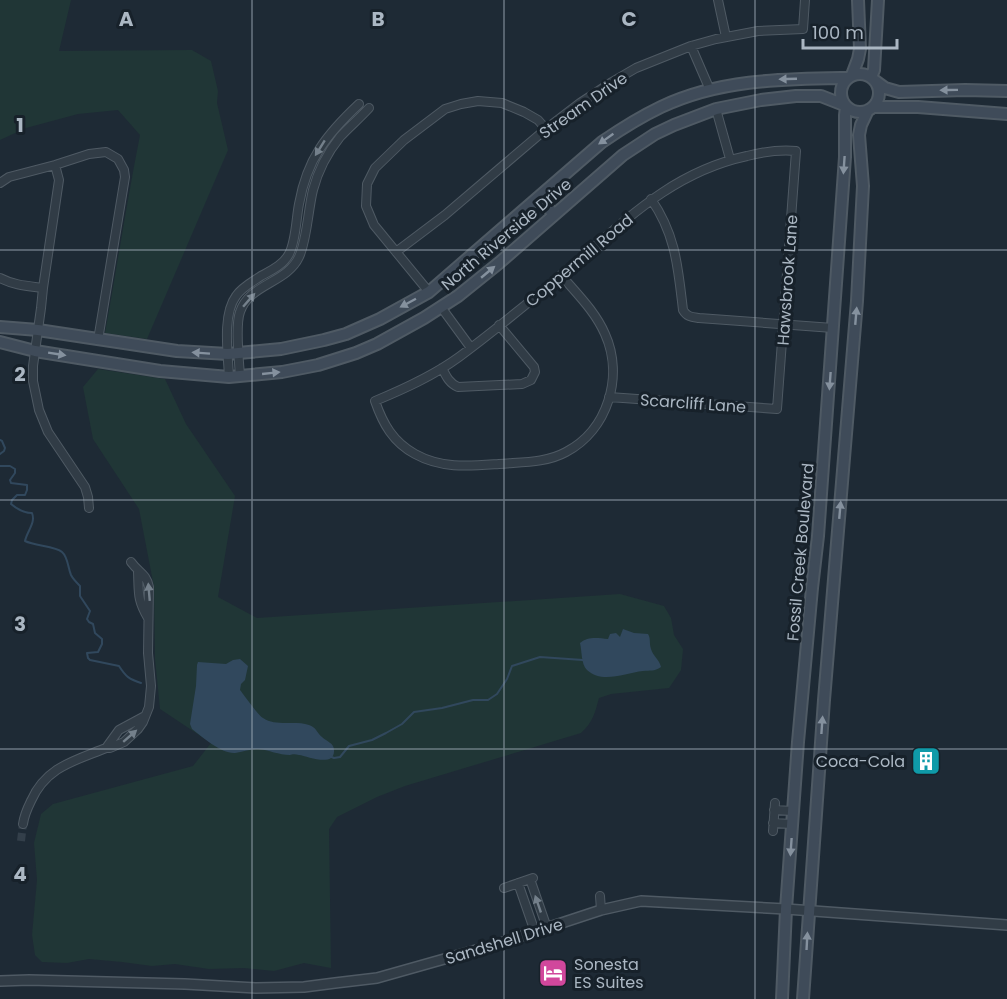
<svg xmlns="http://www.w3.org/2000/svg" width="1007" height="999" font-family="Poppins,sans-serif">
<rect width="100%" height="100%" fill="#1e2a35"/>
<path fill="#203636" d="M0 0H71L59 51 192 50 211 61 218 91 217 103 228 150 147 339 105 333C117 267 127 201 140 135L118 110 78 114 26 128 0 140Z
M98 369 165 379 186 424 235 496 218 597 257 618 620 594 664 606 671 618 674 635 683 649 681 670 669 688 611 694 599 698C595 713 593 722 581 733L405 786 377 797 337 817 329 829 331 968 304 963 274 971 244 968 209 969 175 964 152 966 122 962 89 959 67 963 42 962 35 955 32 935 37 880 34 843 41 814 53 804 193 766 211 743 160 709 155 659 154 587 139 509 93 439 83 387Z"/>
<path fill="#31485d" d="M623 629 634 633 648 634C651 639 649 643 651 649 653 656 659 659 661 667 654 672 650 670 643 671 625 673 602 684 587 670 581 664 582 651 580 643 588 636 598 638 608 639L610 634 616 633 620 637Z
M240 659 248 666 245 680 241 684 240 690C244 695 258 715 263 718 276 727 295 720 309 725 316 727 317 733 322 737 326 741 334 743 334 750 335 768 307 756 299 755 296 754 292 754 290 755 279 755 269 750 258 749 250 749 243 752 235 753 222 754 202 737 192 729L190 724 196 686 197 665 198 662 226 664 233 660Z"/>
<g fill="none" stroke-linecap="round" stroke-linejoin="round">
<path stroke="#31485d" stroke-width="2" d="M0 440 2 441 5 448 4 451 0 454
M0 466H10L15 469V473L10 480 11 483 27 485V490L25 495H17L12 500 11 504C17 509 24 513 32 513 36 523 27 531 25 541 35 546 56 546 62 552 68 557 68 568 71 575 73 579 77 583 80 586V596L90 611 87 619 89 622 93 624 95 633 102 639V644L98 652 87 653 88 658 90 660 119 666C126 677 129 679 141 683
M329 756 334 758 340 757 349 746 372 740 386 733 402 724 414 712 442 708 473 700H488L497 694 507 679 512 666 540 657 583 660"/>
<path stroke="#333f4a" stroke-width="8" stroke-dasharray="8 4" stroke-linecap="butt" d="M21 841 23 824"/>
<g stroke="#4f5a64" stroke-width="10">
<path id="minor" d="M718 0 726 37
M691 46 710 90
M716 109 730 159
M55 165 59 180 43 288 41 308 33 366V381L39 410 48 432 85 487 88 497 89 508
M0 183 9 177 55 165 89 154 106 152 118 159 124 170 125 177 98 340
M651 199C676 235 678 268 683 310 687 317 692 317 699 318L833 328
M396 252 445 215 546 129 580 103 612 82 636 68 691 46 716 39 758 31 803 29 805 0
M561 275C577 294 595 311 605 334 624 376 608 430 566 452 546 463 522 462 499 464 470 466 442 469 415 454 393 442 383 424 375 401 404 389 433 376 459 357 497 329 533 299 569 269 625 221 672 172 747 156 763 152 779 149 796 151L777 409 609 397
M0 278C13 285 28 286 43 288
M429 292 374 225 366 206 367 184 375 168 404 140 445 109 461 104 478 101 502 103 524 112 538 120 546 129
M441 307 471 348
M442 368C446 376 449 383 458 387L522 384 531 380 535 372 534 367 499 325
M240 376C239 360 235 326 240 312 249 284 287 283 299 257 307 240 308 210 313 190 318 171 328 152 340 137 349 127 360 118 369 108
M229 377C228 354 222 315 236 296 242 287 252 282 261 276 272 270 283 265 289 254 296 241 296 219 299 204 307 159 326 135 359 104
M138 572C139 593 137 599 148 618
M106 748 119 730 145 716
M774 810 793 811
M773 823 792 824
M23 824C24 816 27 809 31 801 46 767 74 761 106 748H110L124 742 138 729 143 722 149 707 151 686 148 653 149 587C146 573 139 573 131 562
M773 831 775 803
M530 879 547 928
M518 883 535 932
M504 888 533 878
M600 896 601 910"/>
</g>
<g stroke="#4f5a64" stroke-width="12">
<path id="tertiary" d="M0 981 29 980 185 984 256 988 304 987 335 983 377 978 501 943 601 910 641 901 786 909 1007 925"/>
</g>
<g stroke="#4f5a64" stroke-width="14">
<path id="secondary" d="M841 93a19 19 0 1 1 38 0a19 19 0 1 1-38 0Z
M852 75 858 59 860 49 858 0
M871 77 874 70 878 0
M874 80 885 88 899 92 965 90 1007 91
M873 107H918L1007 114
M540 197 554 215
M0 327 38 330 177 351 228 354 281 349 324 340 346 334 380 319 429 292 602 142C621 129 640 117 661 107 720 79 783 79 847 78
M0 342 35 351 160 371 229 377 282 372 318 365 356 353 377 344 424 318 458 296 499 263 623 155 655 134 674 125 716 109 761 100 796 96H821L844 105
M782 999 786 909 798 742 812 588 818 536 845 157V115L846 107
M803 999 824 700 857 301 863 186 859 135 861 125 868 110"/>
</g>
<use href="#minor" stroke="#313c46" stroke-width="8"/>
<use href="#tertiary" stroke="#313c46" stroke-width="9"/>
<use href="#secondary" stroke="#3f4b59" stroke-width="10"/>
</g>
<defs><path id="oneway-solid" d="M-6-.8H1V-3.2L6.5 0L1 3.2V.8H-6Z" transform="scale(1.5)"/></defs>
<g fill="#85919e">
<use href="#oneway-solid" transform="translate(788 79) rotate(178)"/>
<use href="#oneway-solid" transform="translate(949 90) rotate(179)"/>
<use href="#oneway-solid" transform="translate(606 139) rotate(145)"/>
<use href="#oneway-solid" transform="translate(844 165) rotate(94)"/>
<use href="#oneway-solid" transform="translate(488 272) rotate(-40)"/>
<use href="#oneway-solid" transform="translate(408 303) rotate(152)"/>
<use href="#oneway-solid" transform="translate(856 316) rotate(-85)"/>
<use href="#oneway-solid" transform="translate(201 353) rotate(-176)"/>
<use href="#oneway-solid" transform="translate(57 354) rotate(9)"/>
<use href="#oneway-solid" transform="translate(271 373) rotate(-6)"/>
<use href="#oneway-solid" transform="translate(830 381) rotate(94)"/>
<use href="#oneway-solid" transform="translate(840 510) rotate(-85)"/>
<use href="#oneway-solid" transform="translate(822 725) rotate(-86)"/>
<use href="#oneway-solid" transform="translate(791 847) rotate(94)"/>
<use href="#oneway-solid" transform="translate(807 941) rotate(-87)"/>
</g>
<g fill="#74808b">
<use href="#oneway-solid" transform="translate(320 148) rotate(122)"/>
<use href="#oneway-solid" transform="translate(249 300) rotate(-49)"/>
<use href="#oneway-solid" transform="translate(149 592) rotate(-95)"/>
<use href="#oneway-solid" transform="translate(130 736) rotate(-41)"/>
<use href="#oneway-solid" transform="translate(538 904) rotate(-109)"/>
</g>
<path fill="none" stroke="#abb7c3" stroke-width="1.5" stroke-opacity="0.55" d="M252 0V999M504 0V999M755 0V999M0 250H1007M0 500H1007M0 749H1007"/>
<defs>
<g id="building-square" transform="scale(1.5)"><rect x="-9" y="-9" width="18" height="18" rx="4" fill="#0f9aa8" stroke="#17212a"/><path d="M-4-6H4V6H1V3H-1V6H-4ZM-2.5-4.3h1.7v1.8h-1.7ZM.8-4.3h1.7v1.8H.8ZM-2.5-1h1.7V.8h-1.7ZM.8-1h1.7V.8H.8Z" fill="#fff"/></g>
<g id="hotel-square" transform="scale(1.5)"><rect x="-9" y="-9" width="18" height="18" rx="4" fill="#d1479c" stroke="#17212a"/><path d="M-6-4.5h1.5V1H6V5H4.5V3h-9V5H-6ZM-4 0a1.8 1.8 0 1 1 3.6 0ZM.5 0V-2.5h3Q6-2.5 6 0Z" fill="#fff"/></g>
</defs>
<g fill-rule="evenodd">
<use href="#building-square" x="926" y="761"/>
<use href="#hotel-square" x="553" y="973"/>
</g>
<g text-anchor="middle" stroke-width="6" stroke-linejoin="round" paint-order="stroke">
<g font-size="16" fill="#abb7c3" stroke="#17212a">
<text transform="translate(583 105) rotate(-35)" y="6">Stream Drive</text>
<text transform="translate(506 234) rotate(-40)" y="6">North Riverside Drive</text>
<text transform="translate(579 260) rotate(-40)" y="6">Coppermill Road</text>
<text transform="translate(787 280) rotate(-86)" y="6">Hawsbrook Lane</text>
<text transform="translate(693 403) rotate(4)" y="6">Scarcliff Lane</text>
<text transform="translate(800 552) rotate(-85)" y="6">Fossil Creek Boulevard</text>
<text transform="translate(504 941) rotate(-17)" y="6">Sandshell Drive</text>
</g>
<g font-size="16" fill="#abb7c3" stroke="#17212a" text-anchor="end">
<text x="905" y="767">Coca-Cola</text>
<text x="574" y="970" text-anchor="start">Sonesta<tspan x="574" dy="18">ES Suites</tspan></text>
</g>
</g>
<g font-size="20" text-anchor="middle" font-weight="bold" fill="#abb7c3" stroke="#17212a" stroke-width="6" stroke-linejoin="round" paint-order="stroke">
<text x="126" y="26">A</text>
<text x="378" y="26">B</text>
<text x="629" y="26">C</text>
<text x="20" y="132">1</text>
<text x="20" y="381">2</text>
<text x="20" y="631">3</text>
<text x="20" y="881">4</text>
</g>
<path d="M803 39v9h94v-9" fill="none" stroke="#abb7c3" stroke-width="3"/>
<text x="812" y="39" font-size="18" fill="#abb7c3" stroke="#17212a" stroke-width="4.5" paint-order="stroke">100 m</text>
</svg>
